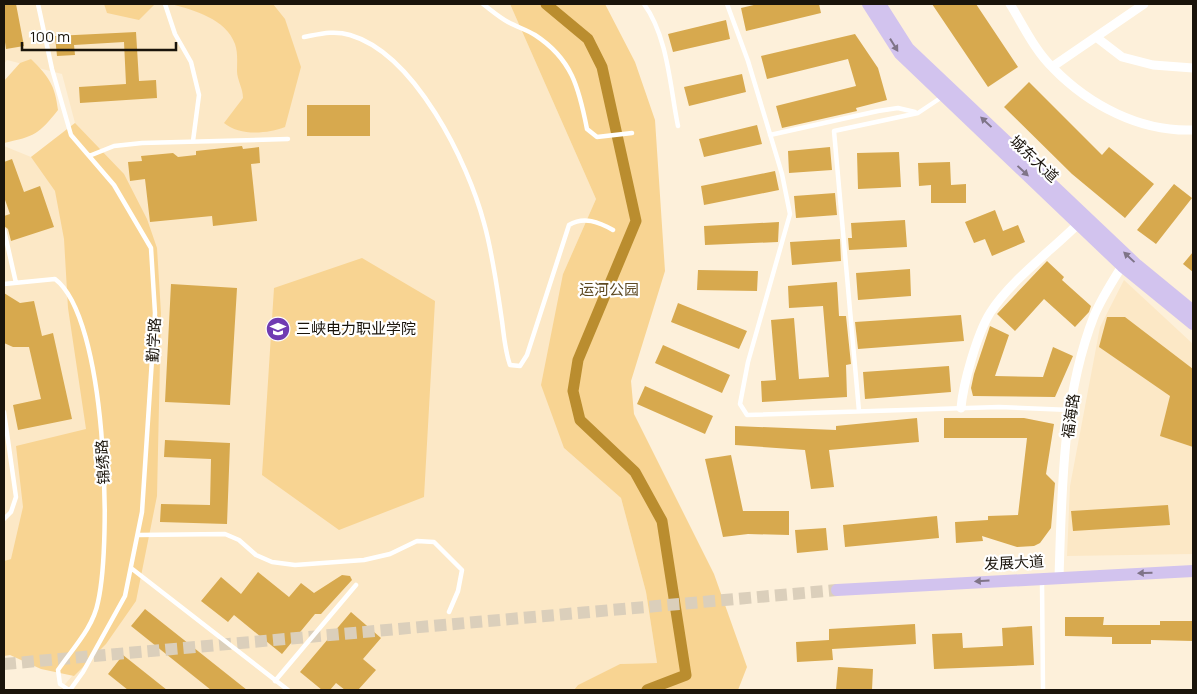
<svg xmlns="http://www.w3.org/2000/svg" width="1197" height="694" font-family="Manrope,'Noto Sans SC',sans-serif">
<rect width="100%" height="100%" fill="#fdf0da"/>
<path fill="#fce8c6" d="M4 4H510L596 199 563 274 564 448 621 498 646 592 657 663 620 664 578 685 574 690H60L73 675 11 559 4 561V146L31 157 75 123 62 74 7 60 4 64Z
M1124 280 1193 344V554L1067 556 1070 486 1100 327Z"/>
<path fill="#f8d492" d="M104 4H155L139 20 107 13Z
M171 4H273L285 19 301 67 285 127C267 134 239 136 224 123L243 98C243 88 237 80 237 71 237 62 238 53 235 44 226 19 194 10 171 4Z
M510 4H605L635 62 655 120 665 271 631 381 634 414 714 574 747 667 738 690H574L578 685 620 664 657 663 646 592 621 498 564 448 541 385 563 274 596 199Z
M31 59C49 77 55 85 58 110 38 135 35 136 4 143V81L20 63Z
M75 123 124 174 147 219 157 248 161 313 157 496 136 601 106 644 74 676 41 669 10 655 4 656V561L11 559 23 507 16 446 86 429 68 308 64 239 55 191 31 157Z
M362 258 435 301 424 497 339 530 262 475 274 288Z"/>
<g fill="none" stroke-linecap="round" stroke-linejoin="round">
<path stroke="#ba8d2f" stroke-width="11" d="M546 4 588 39 602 67 636 221 578 360 573 391 580 420 635 472 662 521 686 675 647 690"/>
</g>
<path fill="#d7a94e" d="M4 4H16L24 46 6 49 4 35Z
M758 4H819L821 13 746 31 741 8Z
M932 4H976L1018 67 988 87Z
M726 20 730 39 673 52 668 34Z
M136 32 139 81 156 80 157 98 80 103 79 87 126 84 124 42 74 45 75 55 57 56 55 36Z
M855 34 878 68 887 100 856 108 857 111 782 128 776 106 856 86 848 59 767 79 761 56Z
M742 74 746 92 689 106 684 87Z
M1029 82 1102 155 1109 147 1154 184 1125 218 1072 174 1004 107Z
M307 105H370V136H307Z
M757 125 762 144 704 157 699 139Z
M242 146 243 149 259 147 260 163 251 164 257 221 213 226 212 216 150 222 145 179 130 181 128 162 142 161 141 156 173 153 178 157 196 155V151Z
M830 147 832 170 789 173 788 151Z
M899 152 901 187 858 189 857 153Z
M12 159 24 192 40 186 54 227 11 241 8 229 4 226V216L10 214 4 197V162Z
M950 162 951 185 966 184V203H931V185L919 186 918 163Z
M775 171 779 190 704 205 701 186Z
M1174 184 1192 198 1156 244 1137 230Z
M835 193 837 215 796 218 794 196Z
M995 210 1003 231 1018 225 1025 242 992 256 985 239 974 243 965 222Z
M905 220 907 247 849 250 848 238H852L851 223Z
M779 222 778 242 705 245 704 226Z
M840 239 841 261 792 265 790 242Z
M1193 252V272L1183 264Z
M1047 261 1064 277 1062 280 1091 306 1089 312 1075 327 1044 299 1015 331 997 314Z
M910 269 911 296 858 300 856 273Z
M698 270 758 271 757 291 697 290Z
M837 282 839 316H846L851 364 846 365 847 397 762 402 761 381 776 380 771 320 794 318 799 379 829 377 823 306 789 308 788 286Z
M171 284 237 288 230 405 165 402Z
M4 293 20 303 34 301 42 336 53 333 72 419 18 430 13 405 41 399 29 347H13L4 343Z
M678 303 747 331 739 349 671 322Z
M961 315 964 341 858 349 855 322Z
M1107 317H1125L1193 369V447L1160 436 1170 396 1099 347Z
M990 326 1009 335 995 376 1043 377 1053 347 1073 356 1055 397 973 396 971 388 974 374Z
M663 345 730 375 722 393 655 363Z
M949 366 951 392 865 399 863 372Z
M645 386 713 416 705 434 637 404Z
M917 418 919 442 829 450 834 487 811 489 805 450 735 445V426L836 430V426Z
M944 418H1024L1054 424 1046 474 1055 483 1051 528 1040 543 1034 546 1017 547 982 536 983 541 956 543 955 522 988 520V516L1018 515 1027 438H944Z
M165 440 230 443 227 524 160 522 161 504 210 505 211 459 164 457Z
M731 455 743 511H789V535L748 534 723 537 705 459Z
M1168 505 1170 525 1073 531 1071 511Z
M937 516 939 538 845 547 843 525Z
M826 528 828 550 797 553 795 530Z
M258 572 289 597 301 583 314 593 342 575 350 576 352 580 321 614H315L282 654 234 615 228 622 201 601 221 577 241 594Z
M145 609 247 690H211L131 626Z
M351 612 381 638 363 659 376 670 358 690H345L336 683 330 690H322L300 672Z
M1065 617H1104L1103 625H1160V621H1193V641L1151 640V644H1112V637L1065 636Z
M915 624 916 644 832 649 833 660 797 662 796 642 829 640V629Z
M1032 626 1034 665 934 669 932 634 962 633 963 648 1003 646 1002 628Z
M123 655 167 690H128L108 674Z
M838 667 873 669 872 690H836Z"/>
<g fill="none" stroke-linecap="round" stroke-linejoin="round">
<path stroke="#dbcfbb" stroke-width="12" stroke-dasharray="12 6" stroke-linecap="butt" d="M4 664 837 590"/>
<path stroke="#fff" stroke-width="4.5" d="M38 4 52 69 71 135 114 185 151 248 155 313 142 512 125 596 83 672 70 690
M165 4 175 34 191 62 199 95 193 141
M483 4C491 10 499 17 508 22 517 27 527 30 535 35 572 59 579 88 587 129L597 137 632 133
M644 4C668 37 670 87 678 126
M727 4 748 61 782 174 790 214 748 362 740 404 747 415 999 407 1070 410
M304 37C320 34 334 30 350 35 415 54 468 162 484 223 493 255 497 288 502 321 504 336 505 351 510 365L520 366 527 355 569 225C584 216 599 222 613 230
M770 135 878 111 898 108 915 112
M89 156 114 146 142 143 288 139
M4 230 16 283
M4 284 55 279C107 318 112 540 98 602 93 628 73 648 58 670L60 684 69 690
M859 411 834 131 918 113 942 97
M4 412 16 497 11 512 4 519
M138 535 225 534 239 540 256 555 272 562 295 565 364 560 390 554 417 541 434 542 462 570 458 591 449 612
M131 568 288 690
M1042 582 1043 690
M275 681 356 585"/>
<path stroke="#fff" stroke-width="9" d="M1010 4C1023 25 1035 51 1053 68 1089 105 1140 132 1193 130
M1096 37 1122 57 1153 65 1193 68
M1052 67 1144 4
M961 408C963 384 977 334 990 313 1011 280 1051 251 1079 223
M1059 577C1062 490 1062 398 1094 316 1101 299 1112 282 1122 266"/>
<path stroke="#d2c3ee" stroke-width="12" d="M868 4 900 54 1122 266 1193 324
M880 4 908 48 1137 265 1193 311
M837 590 1193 571"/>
</g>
<defs><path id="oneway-solid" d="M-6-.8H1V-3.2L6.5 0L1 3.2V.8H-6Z" transform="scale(1.25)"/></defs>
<g fill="#7f7488">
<use href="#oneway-solid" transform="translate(894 45) rotate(58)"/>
<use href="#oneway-solid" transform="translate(986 122) rotate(-137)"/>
<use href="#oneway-solid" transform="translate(1023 171) rotate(43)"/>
<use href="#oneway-solid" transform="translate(1129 257) rotate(-137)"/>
<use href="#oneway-solid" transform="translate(1145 573) rotate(178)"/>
<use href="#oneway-solid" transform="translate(982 581) rotate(177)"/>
</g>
<defs>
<g id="university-disc" transform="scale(1.25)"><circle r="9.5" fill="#703bb2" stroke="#fff"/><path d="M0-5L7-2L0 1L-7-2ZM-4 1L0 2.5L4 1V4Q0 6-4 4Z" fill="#fff"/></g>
</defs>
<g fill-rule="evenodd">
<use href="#university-disc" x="278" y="329"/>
</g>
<g text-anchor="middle" stroke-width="4.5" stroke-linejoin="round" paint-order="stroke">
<g font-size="15" fill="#1a140b" stroke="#fff">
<text transform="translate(1034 159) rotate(43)" y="5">城东大道</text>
<text transform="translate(154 340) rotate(-87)" y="5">勤学路</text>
<text transform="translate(1071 416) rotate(-82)" y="5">福海路</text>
<text transform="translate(103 462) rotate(-93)" y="5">锦绣路</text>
<text transform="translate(1014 563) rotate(-3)" y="5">发展大道</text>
</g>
<g font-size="15" fill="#5e4a24" stroke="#fff">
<text x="609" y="295">运河公园</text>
</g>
<g font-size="15" fill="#1a140b" stroke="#fff" text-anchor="start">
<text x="296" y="334">三峡电力职业学院</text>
</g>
</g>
<rect width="1197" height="694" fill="none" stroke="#1a140b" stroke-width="10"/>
<path d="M22 42v8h154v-8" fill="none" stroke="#1a140b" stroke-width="2.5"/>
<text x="30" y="42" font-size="15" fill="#1a140b" stroke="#ffffff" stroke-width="4" paint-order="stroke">100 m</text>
</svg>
